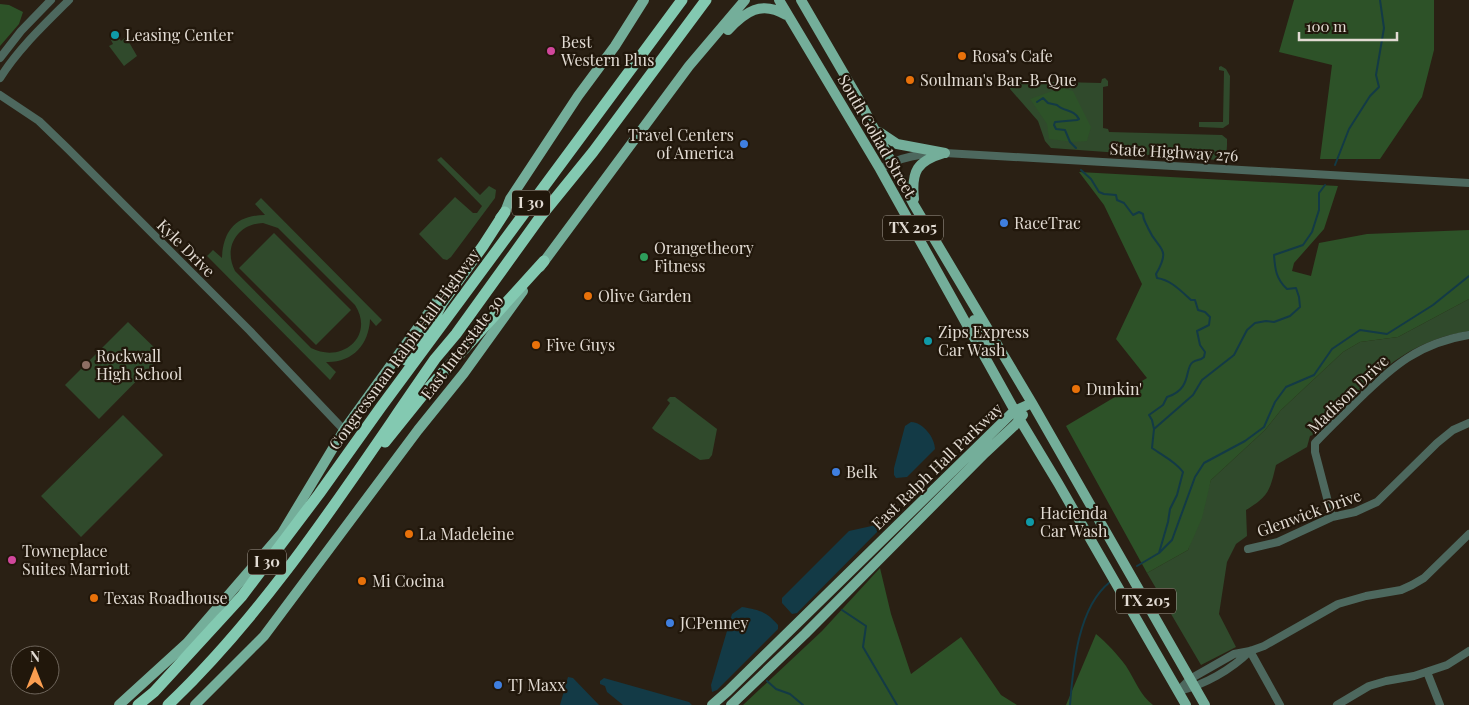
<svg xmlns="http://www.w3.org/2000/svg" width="1469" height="705" font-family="'Playfair Display',serif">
<rect width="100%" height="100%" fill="#2a2014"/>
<path fill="#304a2c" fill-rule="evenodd" d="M118 36 121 41 126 37 137 56 124 66 109 46 113 44 111 40Z
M1221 66 1226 69 1230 76 1229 124 1223 128 1199 127V122H1223L1224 71 1219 70V67Z
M1015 76 1018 77 1019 82H1057L1058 77 1059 78 1060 82 1101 83 1102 79 1105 78 1108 81V86L1103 87V128L1108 129 1109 132 1222 135 1227 139C1227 149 1228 157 1217 160L1051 148 1045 141 1038 121 1010 89V80Z
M441 157 480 195 489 186 496 190 495 198 451 257 447 260 443 259 419 234 455 197 473 213H477L482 206 437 160Z
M261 198 382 320 376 326 370 319C369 345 352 363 326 362L336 372 330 380 207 256 213 250 222 258C223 231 236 215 265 215L255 204ZM263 223 278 228 355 305C375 336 342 364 311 348L235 271C223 248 237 224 263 223Z
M274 233 351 310 316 345 239 268Z
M1469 299V331C1398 342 1366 386 1318 433L1310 436 1307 447 1276 465C1270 490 1269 496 1246 510L1247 536 1236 544 1227 562 1219 614 1236 647 1201 665 1147 573 1188 550 1211 480 1265 430 1281 410 1343 352 1360 342 1398 337Z
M128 322 162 355 99 419 65 385Z
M670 397H675L717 429 712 455 709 459 700 460 655 431 652 428 670 403 667 400Z
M123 415 163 455 81 537 41 496Z"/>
<path fill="#2d5228" d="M1294 0H1434V50L1422 97 1380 159H1320L1332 65 1279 52Z
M0 4 9 5 23 12 19 24 0 46Z
M1061 88 1073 91 1091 127 1087 141 1074 142 1049 139 1047 124 1030 99Z
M1079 172 1338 186 1324 229 1294 263 1292 271 1311 276 1319 243 1367 234 1469 230V299L1398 337 1360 342 1343 352 1281 410 1265 430 1211 480 1202 518 1188 550 1147 573 1066 426 1147 378 1116 339 1142 284 1104 205Z
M880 568 891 614 911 674 961 637 1001 695 1017 705H743L822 631Z
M1096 634C1107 643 1118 655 1126 666 1135 680 1140 695 1153 705H1066Z"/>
<path fill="#133a46" d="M911 422C923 422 935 438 935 449L907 477 896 478 894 475V468L905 426Z
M876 525 879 526 880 529 797 613 792 614 782 603V598L849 531Z
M742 607C759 610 766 611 778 625V629L717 690 712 692 711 685 732 614Z
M568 677 573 678 599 705H560Z
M604 678 689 702 692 705H623L607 692 605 686 600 684V681Z"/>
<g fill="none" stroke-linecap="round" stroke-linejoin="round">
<path stroke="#133a46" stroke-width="2" d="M1037 102 1043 98 1048 103 1057 105C1064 112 1074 109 1079 119L1077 120 1055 122 1054 125 1056 129 1065 130 1070 142 1076 148
M1335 165 1349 129 1370 96 1379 87 1376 75 1384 28 1380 0
M1081 170 1091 179 1099 192 1104 194 1116 195 1117 200 1124 203 1133 215 1139 212 1143 214C1143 220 1146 223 1148 228 1158 251 1172 246 1156 274L1157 278C1171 280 1181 291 1191 300H1195L1198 310 1205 312 1210 317 1209 325 1197 331 1200 345 1205 352 1204 357C1200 361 1197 359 1193 362 1184 367 1193 389 1167 397L1163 405 1149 415 1152 420 1154 429
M1159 553 1168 522 1170 509 1177 495 1183 472C1175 461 1163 456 1152 448L1154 429 1193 395 1202 380 1234 355 1247 330 1255 323 1266 321 1274 322 1290 316 1300 307 1299 297 1296 288 1287 289C1276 279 1275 269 1274 255L1303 245 1312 232 1319 210V193L1325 185
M1137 566 1159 553 1172 540 1195 477 1204 463 1245 441 1264 427 1275 402 1286 387 1314 375 1332 349 1360 330 1387 334 1433 305 1469 276
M842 610 866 626 863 647 897 705
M767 681 776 689 790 694 803 705
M1070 705C1073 666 1078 607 1110 582"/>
<path stroke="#4d685e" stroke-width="8" d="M0 58 21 31 51 0
M0 78C19 48 44 25 69 0
M0 95 39 121 68 149 250 331 344 430
M880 169C901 156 921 154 945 153L1469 183
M1332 517 1315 452V443C1329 428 1344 414 1358 400 1393 366 1419 343 1469 335
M1248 549 1278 542 1332 517 1355 512 1377 502 1437 443 1453 430 1469 423
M1250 651 1280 705
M1427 672 1440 705
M1178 691 1190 679 1234 654 1250 651 1264 646 1338 604 1366 596 1401 590 1412 585 1424 578 1469 534
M1179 691C1204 685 1231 670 1250 651
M1337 705 1369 686 1386 681 1414 676 1447 665 1469 651"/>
<path stroke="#74ae9a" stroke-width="10" d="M779 0 880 169 1020 420 1058 483 1186 705
M801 0 858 98 914 205 1032 403 1205 705
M728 30C745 12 761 0 786 15
M879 132 897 144 945 153
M914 199C911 171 917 161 944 153
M500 218 505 212 510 199 578 96 615 46 644 0
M540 267 689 66 745 0
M974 320 986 340 994 341
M119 705 187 643 282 533 344 430 440 297
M195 705 264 636 418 430 464 373 523 291
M712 705 728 691 1014 411 1032 403
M731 705 805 634 985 453 1015 425 1023 415"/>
<path stroke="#83c9b1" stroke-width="11" d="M406 360 435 317 442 303 483 246 505 212
M385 442 426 391 544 261
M138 705 154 692 242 596 319 494 381 407 682 0
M168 705C273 605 352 478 435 359L456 334 541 216 593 152 706 0"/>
</g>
<g fill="#0f9aa8" stroke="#21170b" stroke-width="2">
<circle cx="115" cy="35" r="5"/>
<circle cx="928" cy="341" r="5"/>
<circle cx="1030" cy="522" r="5"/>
</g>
<g fill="#d1479c" stroke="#21170b" stroke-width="2">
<circle cx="551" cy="51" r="5"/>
<circle cx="12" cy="560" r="5"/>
</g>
<g fill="#e8710a" stroke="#21170b" stroke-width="2">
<circle cx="962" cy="56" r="5"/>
<circle cx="910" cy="80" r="5"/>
<circle cx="588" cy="296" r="5"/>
<circle cx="536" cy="345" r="5"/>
<circle cx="1076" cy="389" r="5"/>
<circle cx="409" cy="534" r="5"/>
<circle cx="362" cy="581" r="5"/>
<circle cx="94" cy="598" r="5"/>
</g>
<g fill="#3f7fe0" stroke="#21170b" stroke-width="2">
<circle cx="744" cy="144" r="5"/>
<circle cx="1004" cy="223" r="5"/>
<circle cx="836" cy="472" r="5"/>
<circle cx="670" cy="623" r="5"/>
<circle cx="498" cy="685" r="5"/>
</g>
<circle fill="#2e9e5b" stroke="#21170b" stroke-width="2" cx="644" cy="257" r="5"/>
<circle fill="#8d6e63" stroke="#21170b" stroke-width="2" cx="86" cy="365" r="5"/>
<g text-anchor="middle" stroke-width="4.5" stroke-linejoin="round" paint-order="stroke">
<g fill="#21170b" stroke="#a8a097" stroke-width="1">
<rect x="512" y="190.5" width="38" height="25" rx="4"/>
<rect x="883" y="215.5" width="60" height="25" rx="4"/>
<rect x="248" y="549.5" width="38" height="25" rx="4"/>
<rect x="1116" y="588.5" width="60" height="25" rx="4"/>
</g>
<g font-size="15" font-weight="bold" fill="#e2dbd3">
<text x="531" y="208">I 30</text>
<text x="913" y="233">TX 205</text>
<text x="267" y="567">I 30</text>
<text x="1146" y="606">TX 205</text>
</g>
<g font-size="16" fill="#e2dbd3" stroke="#21170b" text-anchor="start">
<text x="125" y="41">Leasing Center</text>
<text x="561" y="48">Best<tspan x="561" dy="18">Western Plus</tspan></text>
<text x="972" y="62">Rosa’s Cafe</text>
<text x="920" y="86">Soulman's Bar-B-Que</text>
<text x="734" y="141" text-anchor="end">Travel Centers<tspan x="734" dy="18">of America</tspan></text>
<text x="1014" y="229">RaceTrac</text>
<text x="654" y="254">Orangetheory<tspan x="654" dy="18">Fitness</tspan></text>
<text x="598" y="302">Olive Garden</text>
<text x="938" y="338">Zips Express<tspan x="938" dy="18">Car Wash</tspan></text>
<text x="546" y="351">Five Guys</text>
<text x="96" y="362">Rockwall<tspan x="96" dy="18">High School</tspan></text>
<text x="1086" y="395">Dunkin'</text>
<text x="846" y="478">Belk</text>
<text x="1040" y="519">Hacienda<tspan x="1040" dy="18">Car Wash</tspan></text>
<text x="419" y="540">La Madeleine</text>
<text x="22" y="557">Towneplace<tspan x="22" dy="18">Suites Marriott</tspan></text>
<text x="372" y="587">Mi Cocina</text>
<text x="104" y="604">Texas Roadhouse</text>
<text x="680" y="629">JCPenney</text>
<text x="508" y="691">TJ Maxx</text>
</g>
<g font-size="16" fill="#e2dbd3" stroke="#21170b">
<text transform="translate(877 136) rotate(60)" y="6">South Goliad Street</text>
<text transform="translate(1174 152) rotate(3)" y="6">State Highway 276</text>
<text transform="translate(186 248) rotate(45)" y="6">Kyle Drive</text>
<text transform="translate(462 347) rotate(-53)" y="6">East Interstate 30</text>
<text transform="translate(404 349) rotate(-54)" y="6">Congressman Ralph Hall Highway</text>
<text transform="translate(1348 394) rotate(-44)" y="6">Madison Drive</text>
<text transform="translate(937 466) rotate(-44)" y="6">East Ralph Hall Parkway</text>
<text transform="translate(1309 513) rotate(-20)" y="6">Glenwick Drive</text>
</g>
</g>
<g transform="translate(35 670)"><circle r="24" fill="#21170b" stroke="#6e655b"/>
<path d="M0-4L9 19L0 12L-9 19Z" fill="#fb9e50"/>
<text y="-8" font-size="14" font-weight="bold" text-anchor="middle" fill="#e2dbd3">N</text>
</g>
<path d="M1299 32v8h98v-8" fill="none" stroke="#e2dbd3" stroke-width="2.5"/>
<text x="1306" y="32" font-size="15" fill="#e2dbd3" stroke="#21170b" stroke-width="4" paint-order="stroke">100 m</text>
</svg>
